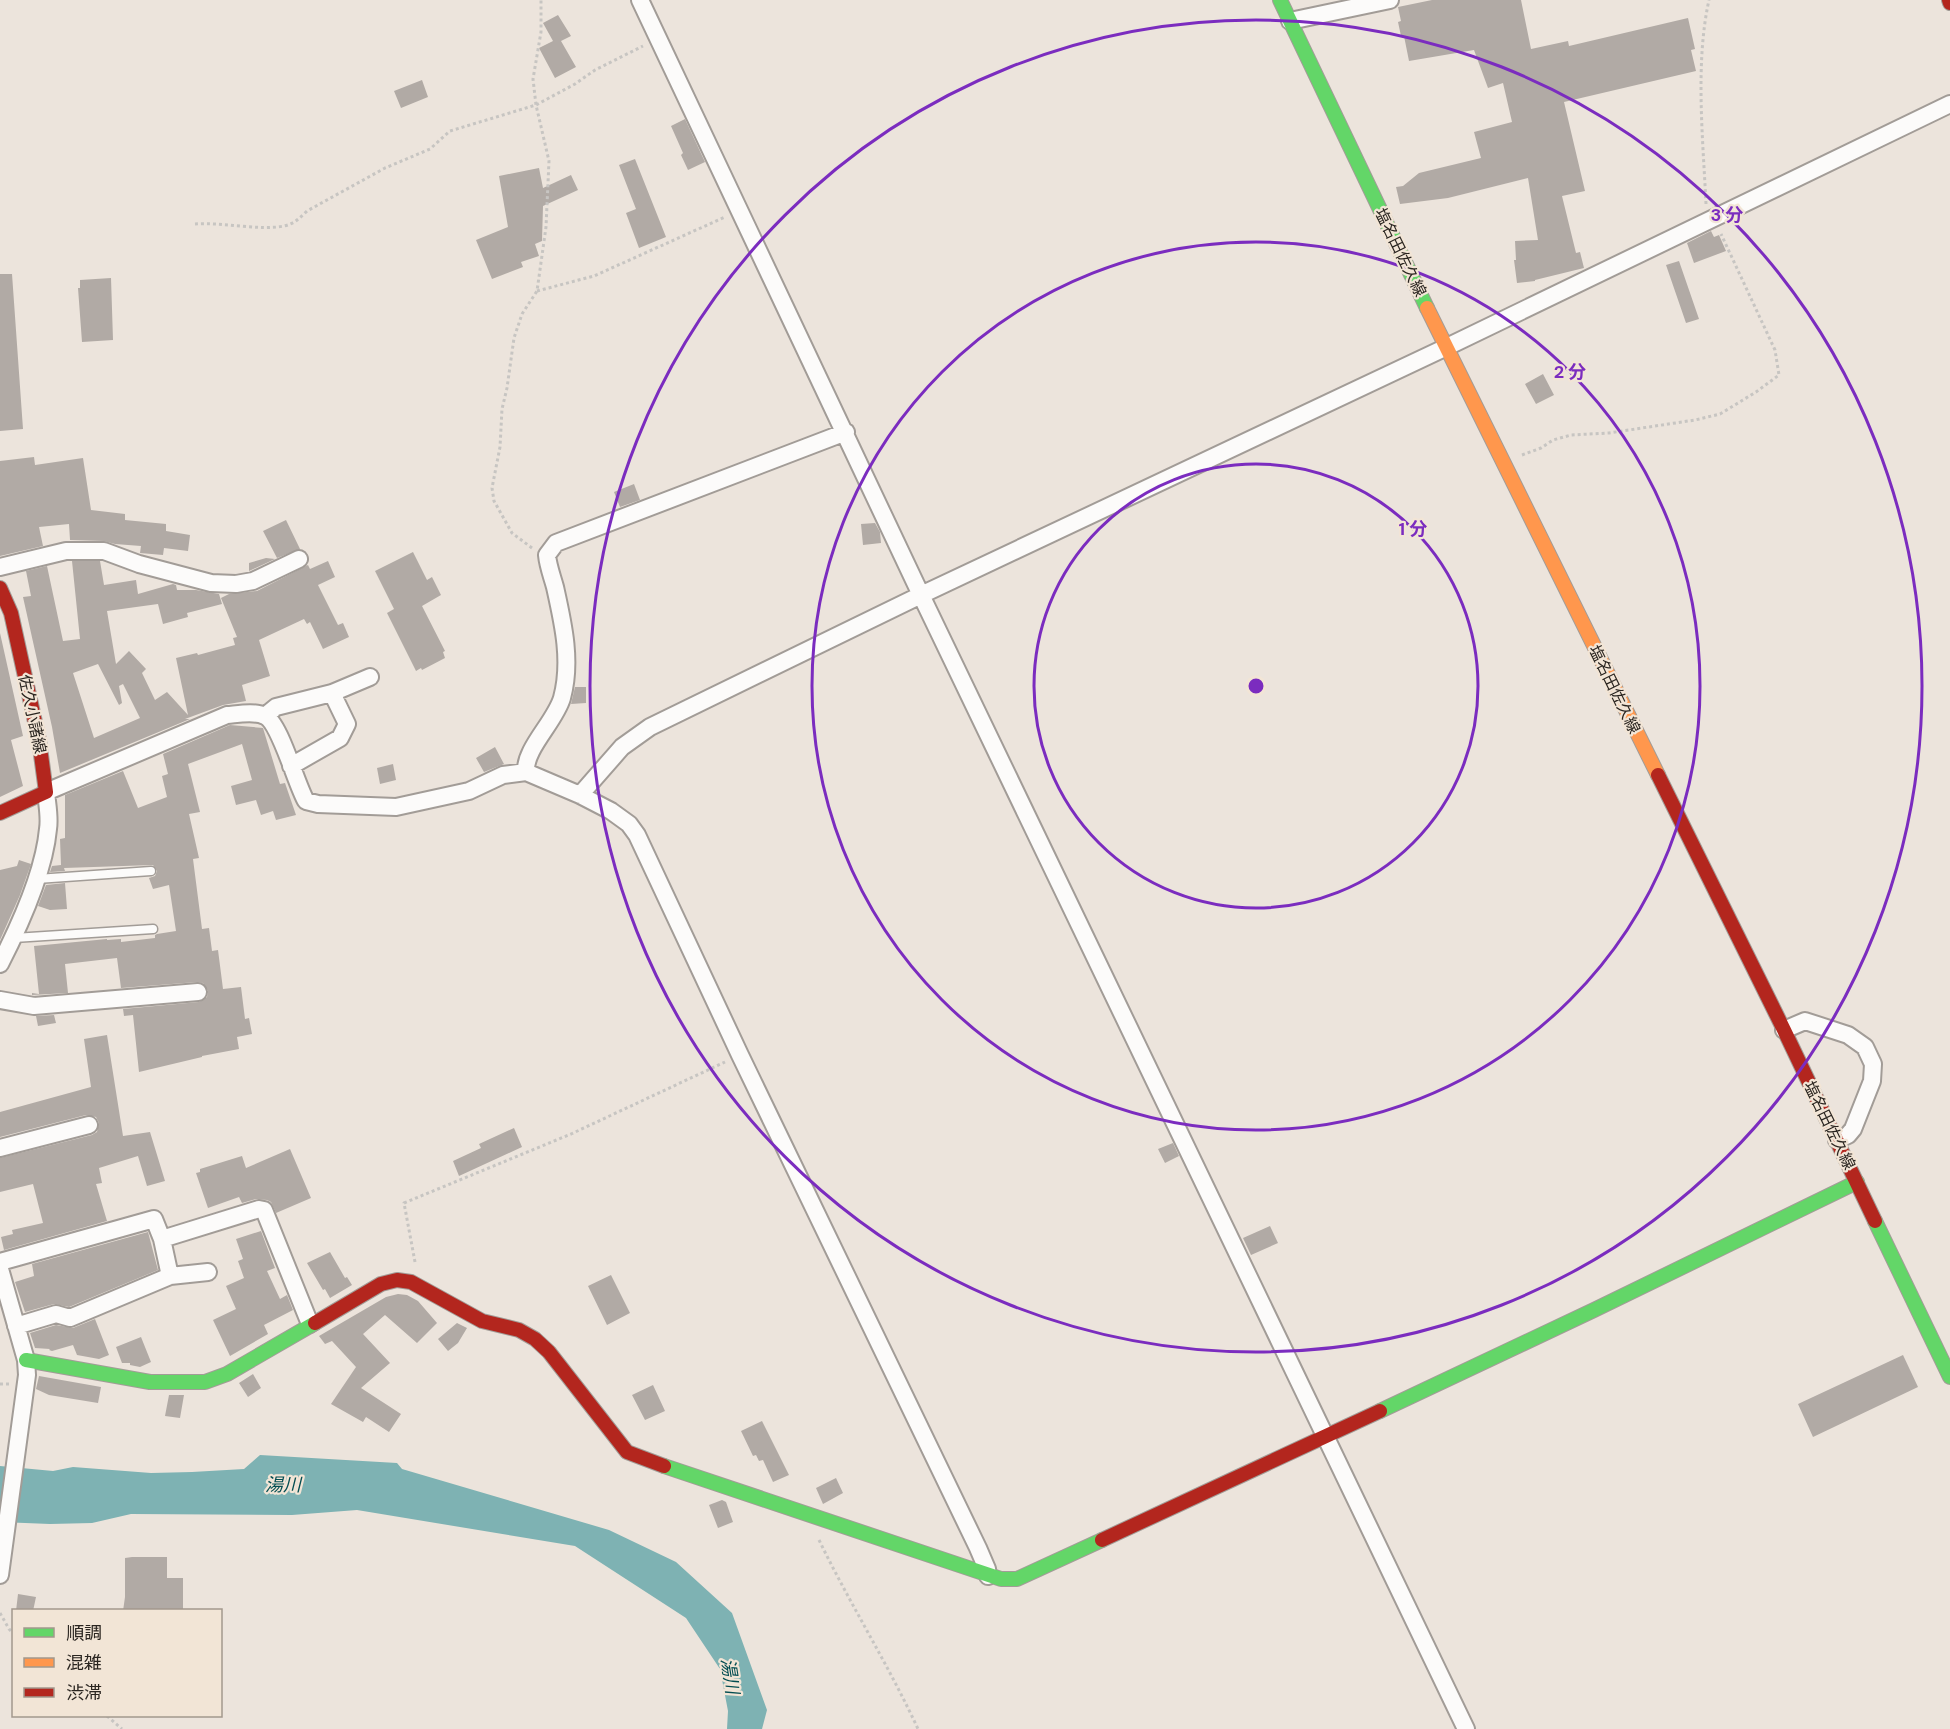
<svg xmlns="http://www.w3.org/2000/svg" width="1950" height="1729" font-family="'DM Sans','Noto Sans JP',sans-serif">
<rect width="100%" height="100%" fill="#ece4dc"/>
<path fill="#7eb2b3" d="M260 1455 397 1463 402 1469 609 1530 676 1562 732 1613 767 1710 762 1729H727L728 1711 720 1669 686 1618 575 1546 357 1510 292 1515 131 1514 92 1523 50 1524 0 1522V1466L53 1471 73 1467 151 1473 192 1472 244 1469Z"/>
<path fill="#b1aaa5" fill-rule="evenodd" d="M1432 0H1521L1531 49 1568 41 1569 46 1688 18 1695 49 1691 50 1696 71 1564 102 1585 191 1562 196 1576 253 1580 252 1584 268 1535 280V281L1517 283 1514 260H1516L1515 241 1538 240 1528 178 1448 198 1400 204 1396 187 1403 186 1419 173 1481 158 1474 132 1512 122 1503 83 1488 88 1474 50 1409 61 1404 36H1401L1398 22 1401 21 1398 7Z
M558 15 571 36 561 41 576 67 555 78 539 48 553 41 543 23Z
M422 80 428 97 401 108 394 91Z
M685 119 705 162 688 170 681 155 683 153 671 126Z
M635 159 666 237 639 248 626 213 636 209 619 165Z
M539 168 543 188 571 175 578 190 543 206 542 241 535 244 539 256 521 262 523 267 492 279 476 240 508 227 499 176Z
M1711 231 1714 237 1719 235 1726 251 1694 263 1687 243Z
M1679 261 1699 319 1686 323 1666 265Z
M0 274H12L23 429 0 431Z
M111 278 113 340 82 342 78 288H80V280Z
M1543 374 1554 395 1536 404 1525 384Z
M34 457 35 465 83 458 91 510 125 514V520L166 524V531L190 535 188 551 164 548 163 555 140 553 141 546 115 544 104 541 70 540 69 524 39 527 43 546 0 556V461Z
M634 484 640 500 620 507 614 492Z
M286 520 300 549 277 558 263 531Z
M875 523 880 532 881 543 863 545 861 524Z
M413 552 427 580 432 577 441 595 422 606 445 651 443 652 445 658 422 670 421 668 416 671 387 613 394 609 375 571Z
M266 558 275 559 249 571V563Z
M72 561H100L104 585 136 580 138 594 173 584 176 585 177 590H196L219 594 222 604 187 613 188 617 163 624 158 604 107 611 116 664 129 651 146 669 142 673 155 700 167 692 188 715 176 658 197 653 198 655 235 645 233 638 237 637 221 598 229 594 257 591 308 565 310 569 328 561 335 577 318 585 338 625 343 623 349 637 323 649 310 622 307 624 304 619 259 640 270 676 242 685 246 701 223 705 185 719H190L60 773 52 727 23 597 31 596 26 571 47 566 63 641 80 639ZM98 664 119 705 122 703 119 686 123 684 140 718 94 738 73 673Z
M0 633 23 736 11 740 23 786 0 797Z
M575 687H586V703L571 704Z
M230 725 263 728 280 784 285 783 296 815 276 820 273 811 261 815 256 800 236 805 231 786 252 780 242 744 188 764 200 812 189 814 199 858 193 859 202 929 209 928 212 951 218 950 223 989 241 987 245 1019 249 1018 252 1034 237 1037 239 1049 202 1056V1057L139 1072 133 1015 124 1016 123 1009 199 1002 207 997 208 991 203 983 197 982 121 988 117 958 65 964 68 993 32 995V993L39 994 34 946 107 939V940L121 939V942L155 938V935L157 934 176 931 169 885 153 889 149 878 155 876 157 871 153 865 64 868 65 871 50 872 52 866 61 865 60 839 65 838V795L123 771 138 808 167 797 162 776 168 774 163 754Z
M495 747 504 764 484 772 476 758Z
M393 764 396 780 380 784 377 768Z
M19 860 31 864 20 895 0 940V870L17 866Z
M65 883 67 909 50 910 38 906 46 885Z
M54 1015 56 1023 38 1026 36 1016Z
M107 1035 123 1136 150 1132 165 1181 147 1186 138 1156 99 1168 102 1183 96 1184 107 1221 4 1250 1 1237 13 1234 12 1230 43 1223 33 1184 0 1192V1158L92 1135 97 1132 99 1123 96 1117 86 1115 0 1137V1112L91 1087 84 1039Z
M514 1128 522 1147 459 1176 453 1161 481 1148 479 1144Z
M1173 1143 1179 1156 1165 1163 1158 1149Z
M290 1149 311 1198 276 1213 271 1202 267 1200 256 1199 242 1203 239 1197 208 1208 196 1173 200 1172V1169L242 1156 246 1168Z
M1270 1226 1278 1243 1251 1255 1243 1238Z
M261 1231 275 1268 267 1271 280 1299 287 1295 293 1310 264 1325 268 1334 230 1356 213 1320 236 1309 226 1286 244 1278 238 1261 243 1259 236 1239Z
M148 1232 158 1270 69 1307 54 1304 25 1312 15 1282 34 1276 32 1264Z
M330 1252 345 1278 347 1277 352 1285 330 1298 325 1289 323 1290 307 1263Z
M611 1275 630 1313 607 1325 588 1286Z
M398 1294 407 1295 418 1301 437 1323 417 1343 385 1315 363 1334 390 1363 361 1388 401 1414 389 1432 366 1417 363 1422 331 1404 356 1367 332 1341 325 1344 319 1336 386 1297Z
M95 1319 109 1355 99 1359 77 1355 73 1345 52 1351 49 1350 50 1349 35 1348 30 1333 56 1325 73 1328Z
M457 1323 467 1328 458 1343 448 1351 438 1339Z
M141 1337 151 1362 140 1367 130 1365V1363H122L116 1347Z
M1903 1355 1918 1387 1813 1437 1798 1404Z
M253 1374 261 1388 248 1397 239 1383Z
M39 1376 101 1387 98 1403 49 1395 36 1389Z
M653 1385 665 1411 645 1420 632 1395Z
M169 1395H184L180 1418 165 1416Z
M762 1421 789 1475 773 1482 763 1460 759 1461 756 1455 753 1456 741 1431Z
M836 1478 843 1493 823 1504 816 1488Z
M722 1500 726 1502 733 1522 718 1528 709 1505Z
M132 1557H167V1578H183V1611H123L125 1597V1558Z
M18 1594 36 1597 33 1611H16Z"/>
<g fill="none" stroke-linecap="round" stroke-linejoin="round">
<g stroke="#a29c97" stroke-width="11">
<path id="lane" d="M37 879 151 871
M14 938 153 929"/>
</g>
<g stroke="#a29c97" stroke-width="20">
<path id="street" d="M640 0 921 595 1466 1729
M1290 21 1390 0
M0 567 66 551H104L139 564 211 583 236 584 253 581 299 559
M265 716 276 707 332 693 370 677
M291 766 340 738 347 724 332 693
M526 772C524 749 555 722 562 698 572 661 563 623 555 587 552 576 548 566 547 555L556 543 846 432
M580 795 622 747 650 727 921 595 1453 344 1950 104
M0 964C20 925 44 873 48 829 50 817 47 804 46 792L227 715C239 714 255 711 265 716 280 723 296 784 306 801L318 804 396 807 469 791 503 775 526 772 580 795 611 811 629 824 637 835 740 1055 978 1548 987 1569 988 1576
M0 1000 34 1006 198 992
M1784 1030 1805 1021 1848 1035 1865 1047 1873 1064 1872 1081 1853 1129 1848 1135 1837 1140
M0 1148 89 1125
M162 1239 259 1209 264 1210 310 1324
M0 1262 154 1219 162 1239 170 1276
M0 1269 26 1360 27 1375 0 1575
M16 1326 56 1314 70 1318 170 1276 208 1272"/>
</g>
<g stroke="#a29c97" stroke-width="16">
<path id="fast" d="M1280 0 1427 308
M1875 1221 1950 1377
M26 1360 150 1382H205L227 1374 315 1323
M1380 1411 1594 1310 1857 1182
M664 1466 1001 1579H1017L1102 1540"/>
</g>
<g stroke="#a29c97" stroke-width="16">
<path id="slow" d="M1427 308 1658 775"/>
</g>
<g stroke="#a29c97" stroke-width="16">
<path id="jam" d="M1949 0 1950 3
M0 588 11 613 39 740 46 792 0 813
M1658 775 1784 1030 1875 1221
M315 1323 381 1284 397 1280 411 1282 482 1321 519 1330 535 1339 549 1352 627 1452 664 1466
M1102 1540 1380 1411"/>
</g>
<path stroke="#c7c5c2" stroke-width="3" stroke-dasharray="3 3" stroke-linecap="butt" d="M1706 204C1703 139 1695 63 1709 0
M195 224C223 222 259 231 284 226 294 224 300 218 307 211L385 168 430 149 450 131 536 105 575 84 595 70 643 46
M537 291 594 276 725 217
M1522 455 1541 448 1553 440 1571 435 1609 433 1695 420 1720 414 1756 392 1779 375 1775 350 1721 234
M532 548 512 533 494 501 492 488 500 447 502 409 507 388 514 338 522 314 537 291 546 227 549 161 536 105 533 79 541 32V0
M415 1262 404 1203 571 1134 725 1062
M0 1384H10
M819 1540C850 1604 888 1664 918 1729
M0 1613 9 1629 14 1634
M107 1716 122 1729"/>
<use href="#lane" stroke="#fcfbfa" stroke-width="8"/>
<use href="#street" stroke="#fcfbfa" stroke-width="16"/>
<use href="#fast" stroke="#63d668" stroke-width="14"/>
<use href="#slow" stroke="#ff974d" stroke-width="14"/>
<use href="#jam" stroke="#b3261e" stroke-width="14"/>
</g>
<g fill="none" stroke="#7b2cbf" stroke-width="3">
<circle cx="1256" cy="686" r="222"/>
<circle cx="1256" cy="686" r="444"/>
<circle cx="1256" cy="686" r="666"/>
</g>
<g text-anchor="middle" stroke-width="4.5" stroke-linejoin="round" paint-order="stroke">
<g font-size="16" fill="#2a2520" stroke="#f2e5d6">
<text transform="translate(1401 252) rotate(64)" y="6">塩名田佐久線</text>
<text transform="translate(1615 689) rotate(64)" y="6">塩名田佐久線</text>
<text transform="translate(33 714) rotate(78)" y="6">佐久小諸線</text>
<text transform="translate(1830 1125) rotate(64)" y="6">塩名田佐久線</text>
</g>
<g font-size="18" font-style="italic" fill="#034d51" stroke="#f2e5d6">
<text x="283" y="1491">湯川</text>
<text transform="translate(730 1676) rotate(81)" y="6">湯川</text>
</g>
</g>
<circle cx="1256" cy="686" r="9" fill="#7b2cbf" stroke="#f2e5d6" stroke-width="3"/>
<g font-size="18" text-anchor="middle" font-weight="bold" fill="#7b2cbf" stroke="#f2e5d6" stroke-width="4.5" stroke-linejoin="round" paint-order="stroke">
<text x="1727" y="221">3 分</text>
<text x="1570" y="378">2 分</text>
<text x="1413" y="535">1 分</text>
</g>
<rect x="12" y="1609" width="210" height="108" fill="#f2e5d6" stroke="#a2988d" stroke-width="1.5"/>
<rect x="24" y="1628" width="30" height="9" fill="#63d668" stroke="#a2988d" stroke-width="1.5"/>
<text x="66" y="1639" font-size="18" fill="#2a2520">順調</text>
<rect x="24" y="1658" width="30" height="9" fill="#ff974d" stroke="#a2988d" stroke-width="1.5"/>
<text x="66" y="1669" font-size="18" fill="#2a2520">混雑</text>
<rect x="24" y="1688" width="30" height="9" fill="#b3261e" stroke="#a2988d" stroke-width="1.5"/>
<text x="66" y="1699" font-size="18" fill="#2a2520">渋滞</text>
</svg>
